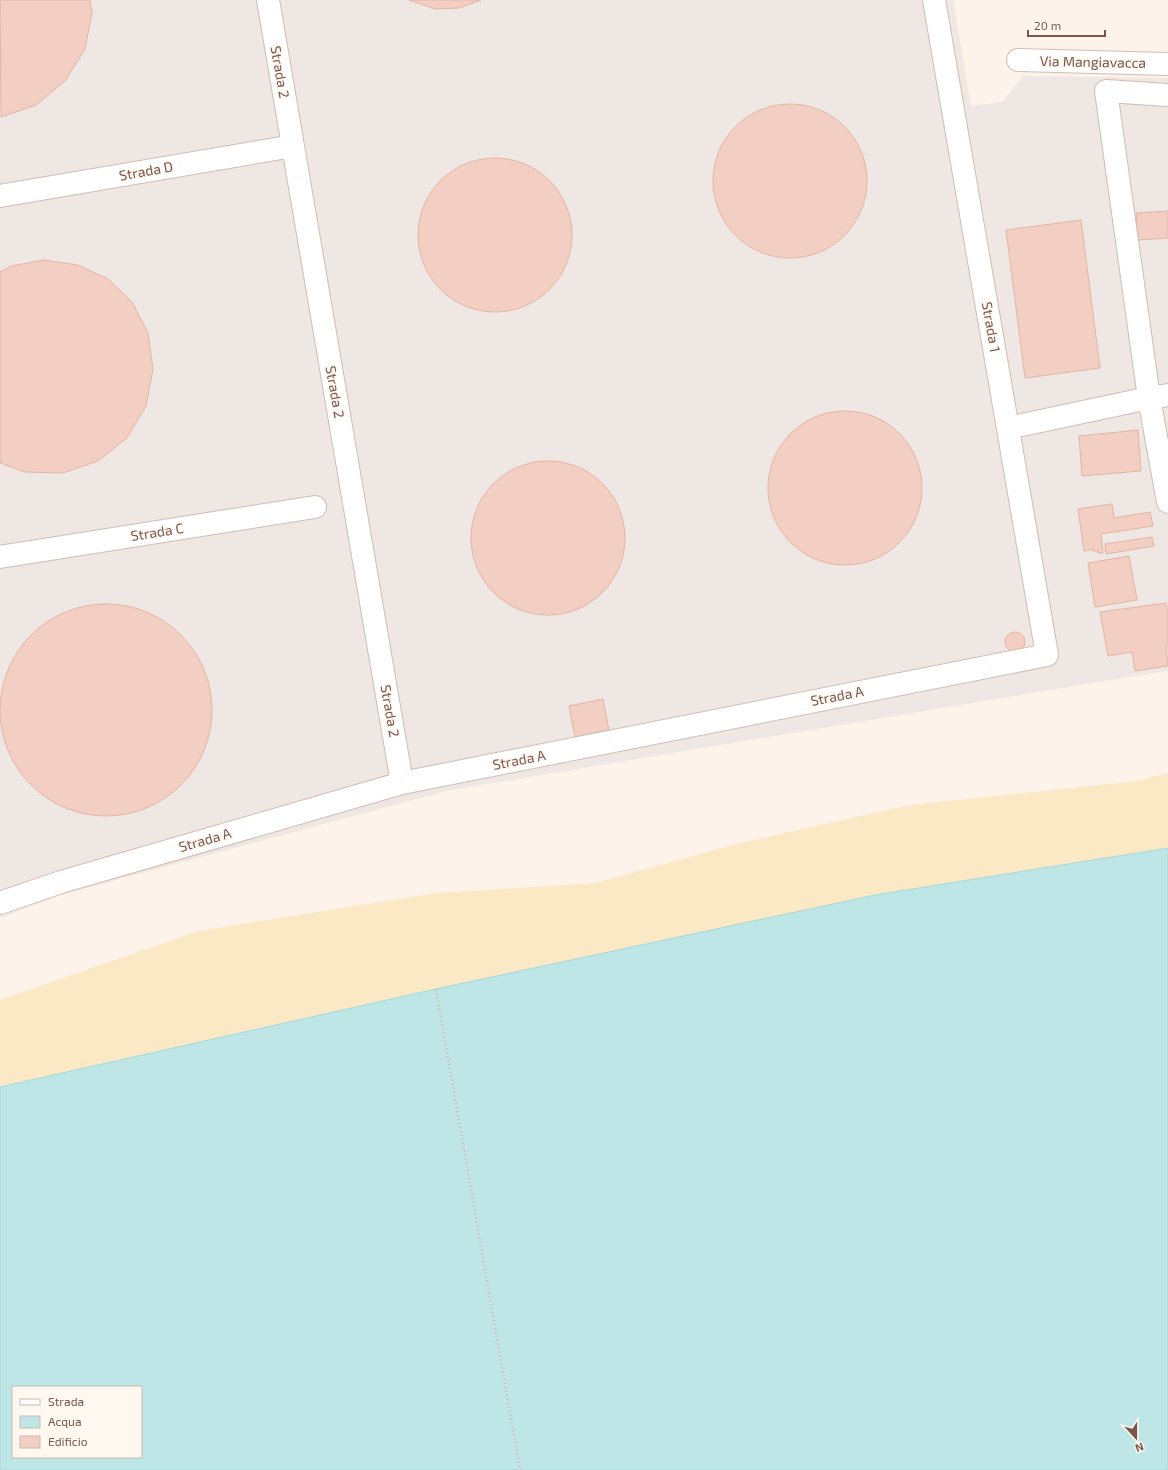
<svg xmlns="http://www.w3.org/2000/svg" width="1168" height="1470" font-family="'Exo 2',sans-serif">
<rect width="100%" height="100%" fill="#fdf3ea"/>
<path fill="#eee7e3" d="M0 0H953L971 106 1002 102 1023 76 1168 78V671L1110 680 446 791 64 894 0 918Z"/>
<path fill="#fbe9c6" d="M1168 773V848L875 895 436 989 0 1087V1000L198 931 436 893 595 883 740 843 910 805 1137 781Z"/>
<path fill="#bee6e7" stroke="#a4d7d9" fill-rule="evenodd" d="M1168 848V1470H0V1087L436 989 875 895ZM13 1387H141V1457H13Z"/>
<path fill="#f2cfc2" stroke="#e4b4a3" d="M0 0H90L92 13 85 49 65 81 36 105 1 117Z
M409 0H481L459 8 435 9Z
M713 181a77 77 0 1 1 154 0a77 77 0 1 1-154 0Z
M418 235a77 77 0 1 1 154 0a77 77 0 1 1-154 0Z
M1168 211V238L1138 240 1136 213Z
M1081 220 1100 368 1025 378 1006 230Z
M44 260 78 265 108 279 132 302 148 333 153 369 146 406 127 438 98 461 63 473 25 472 0 463V272L11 266Z
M768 488a77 77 0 1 1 154 0a77 77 0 1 1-154 0Z
M1138 430 1141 471 1082 476 1079 436Z
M471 538a77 77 0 1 1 154 0a77 77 0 1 1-154 0Z
M1112 504 1114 518 1150 512 1153 526 1101 534 1103 553H1098V551H1093V549L1084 551 1078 509Z
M1152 537 1154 546 1106 554 1105 544Z
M1129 556 1137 600 1095 607 1088 563Z
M1166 603 1168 613V646H1166L1168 666 1135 671 1132 652 1108 656 1100 612Z
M0 710a106 106 0 1 1 212 0a106 106 0 1 1-212 0Z
M1005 642a10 10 0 1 1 20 0a10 10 0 1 1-20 0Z
M603 699 609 730 575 737 569 706Z"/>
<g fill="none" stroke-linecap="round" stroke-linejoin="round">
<g stroke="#d2bcb2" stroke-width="24">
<path id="minor" d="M268 0 402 783
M1018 60 1168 64
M1168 95 1106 91 1149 398 1168 502
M0 196 293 146
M1008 428 1149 398 1168 395
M0 557 315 507
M0 903 61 882 402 783 1047 655 934 0"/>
</g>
<path stroke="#d8b2a4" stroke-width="2.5" stroke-dasharray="1 3" stroke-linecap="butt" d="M436 989 520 1470"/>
<use href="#minor" stroke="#fff" stroke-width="22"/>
</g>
<g text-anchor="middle" stroke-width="3" stroke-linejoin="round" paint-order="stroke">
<g font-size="14" fill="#78574d" stroke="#fff8f1">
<text transform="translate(1093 62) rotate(1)" y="5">Via Mangiavacca</text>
<text transform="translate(280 72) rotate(80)" y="5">Strada 2</text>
<text transform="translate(146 171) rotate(-10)" y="5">Strada D</text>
<text transform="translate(991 327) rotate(80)" y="5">Strada 1</text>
<text transform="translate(335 392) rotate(80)" y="5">Strada 2</text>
<text transform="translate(157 532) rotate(-9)" y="5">Strada C</text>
<text transform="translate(837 696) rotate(-11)" y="5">Strada A</text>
<text transform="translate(390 711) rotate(80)" y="5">Strada 2</text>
<text transform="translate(519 760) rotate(-11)" y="5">Strada A</text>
<text transform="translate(205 840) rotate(-16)" y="5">Strada A</text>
</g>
</g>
<rect x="12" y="1386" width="130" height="72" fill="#fff8f1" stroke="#c9b8af"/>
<rect x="20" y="1399" width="20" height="6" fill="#ffffff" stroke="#c9b8af"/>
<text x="48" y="1406" font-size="12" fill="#78574d">Strada</text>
<rect x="20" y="1416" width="20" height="12" fill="#bee6e7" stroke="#c9b8af"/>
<text x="48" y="1426" font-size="12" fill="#78574d">Acqua</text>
<rect x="20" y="1436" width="20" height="12" fill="#f2cfc2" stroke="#c9b8af"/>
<text x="48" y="1446" font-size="12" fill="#78574d">Edificio</text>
<g transform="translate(1136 1438) rotate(159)" stroke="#fff8f1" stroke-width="3" paint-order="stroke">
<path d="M0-3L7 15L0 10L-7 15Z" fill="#78574d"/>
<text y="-6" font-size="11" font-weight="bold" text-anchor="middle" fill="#78574d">N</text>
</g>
<path d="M1028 30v6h77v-6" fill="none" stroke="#78574d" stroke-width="2"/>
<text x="1034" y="30" font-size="12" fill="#78574d" stroke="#fff8f1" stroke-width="3" paint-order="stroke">20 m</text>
</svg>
